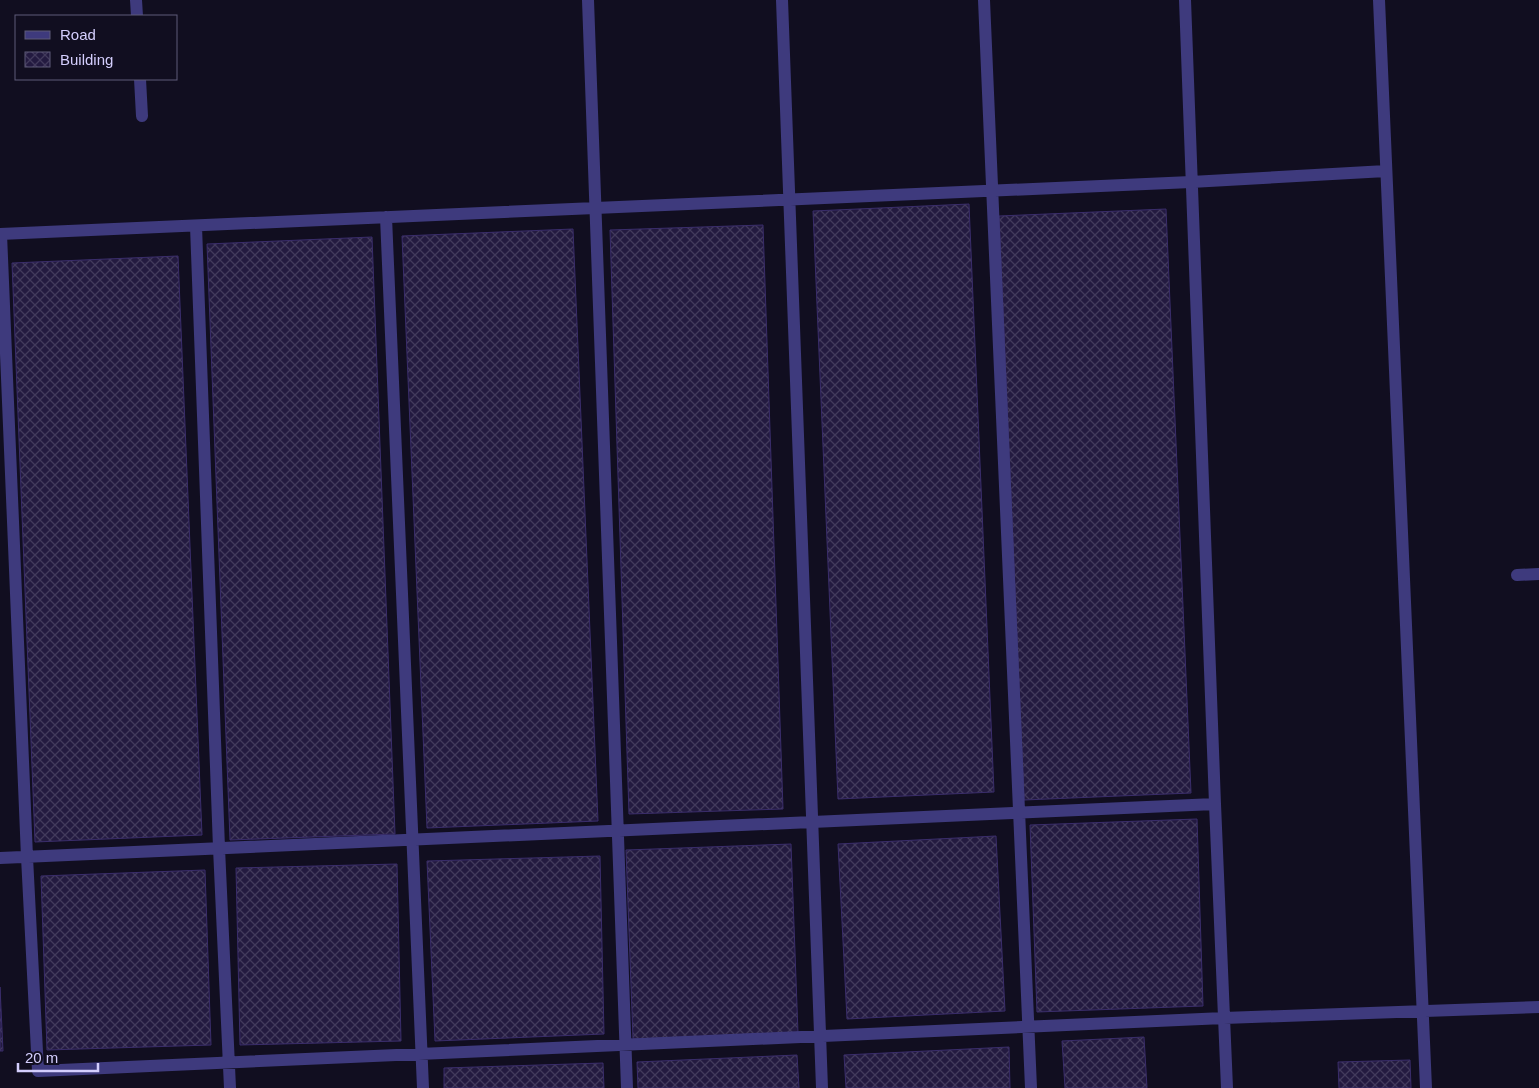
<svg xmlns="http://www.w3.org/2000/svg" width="1539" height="1088" font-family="Arial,sans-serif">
<defs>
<pattern id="building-cross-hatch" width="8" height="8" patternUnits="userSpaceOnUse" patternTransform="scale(1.25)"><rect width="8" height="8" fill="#231a40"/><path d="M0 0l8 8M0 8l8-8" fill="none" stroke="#423a5c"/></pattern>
</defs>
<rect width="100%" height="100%" fill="#110e20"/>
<path fill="url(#building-cross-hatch)" stroke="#3a2d6b" d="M969 204 994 792 838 799 813 211Z
M1166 209 1191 793 1024 800 999 216Z
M763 225 783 809 629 814 610 230Z
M573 229 598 821 427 828 402 236Z
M372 237 395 834 230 840 207 244Z
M178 256 202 835 35 842 12 263Z
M1197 819 1203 1006 1037 1012 1030 825Z
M996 836 1005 1011 847 1019 838 844Z
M791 844 798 1033 633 1039 626 850Z
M600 856 604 1034 435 1041 427 861Z
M397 864 401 1041 240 1045 236 868Z
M205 870 211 1045 47 1050 41 876Z
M0 987 3 1051H0Z
M1144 1037 1147 1088H1065L1062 1041Z
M1009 1047 1010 1088H846L844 1055Z
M797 1055 799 1088H638L637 1062Z
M1410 1060 1411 1088H1339L1338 1062Z
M603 1063 604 1088H444V1068Z"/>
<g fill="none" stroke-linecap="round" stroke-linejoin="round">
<path stroke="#3e3a7d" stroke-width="12" d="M136 0 137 16
M588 0 627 1088
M782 0 822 1088
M984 0 1031 1088
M1185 0 1215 804 1227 1088
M1379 0 1426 1088
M140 79 142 116
M386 217 423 1088
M196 226 219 848 230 1088
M0 234 1191 182 1386 171
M1 234 27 857 38 1071 1224 1018 1539 1007
M1517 575 1539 574
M0 858 1215 804"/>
</g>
<rect x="15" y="15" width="162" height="65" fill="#110e20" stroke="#5f5b78"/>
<rect x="25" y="31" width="25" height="8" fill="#3e3a7d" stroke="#5f5b78"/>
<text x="60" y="40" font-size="15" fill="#d4cefd">Road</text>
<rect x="25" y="52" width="25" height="15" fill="url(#building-cross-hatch)" stroke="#5f5b78"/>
<text x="60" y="65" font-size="15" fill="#d4cefd">Building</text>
<path d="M18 1063v8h80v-8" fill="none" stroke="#d4cefd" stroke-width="2.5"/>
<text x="25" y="1063" font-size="15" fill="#d4cefd" stroke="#110e20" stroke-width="4" paint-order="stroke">20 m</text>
</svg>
